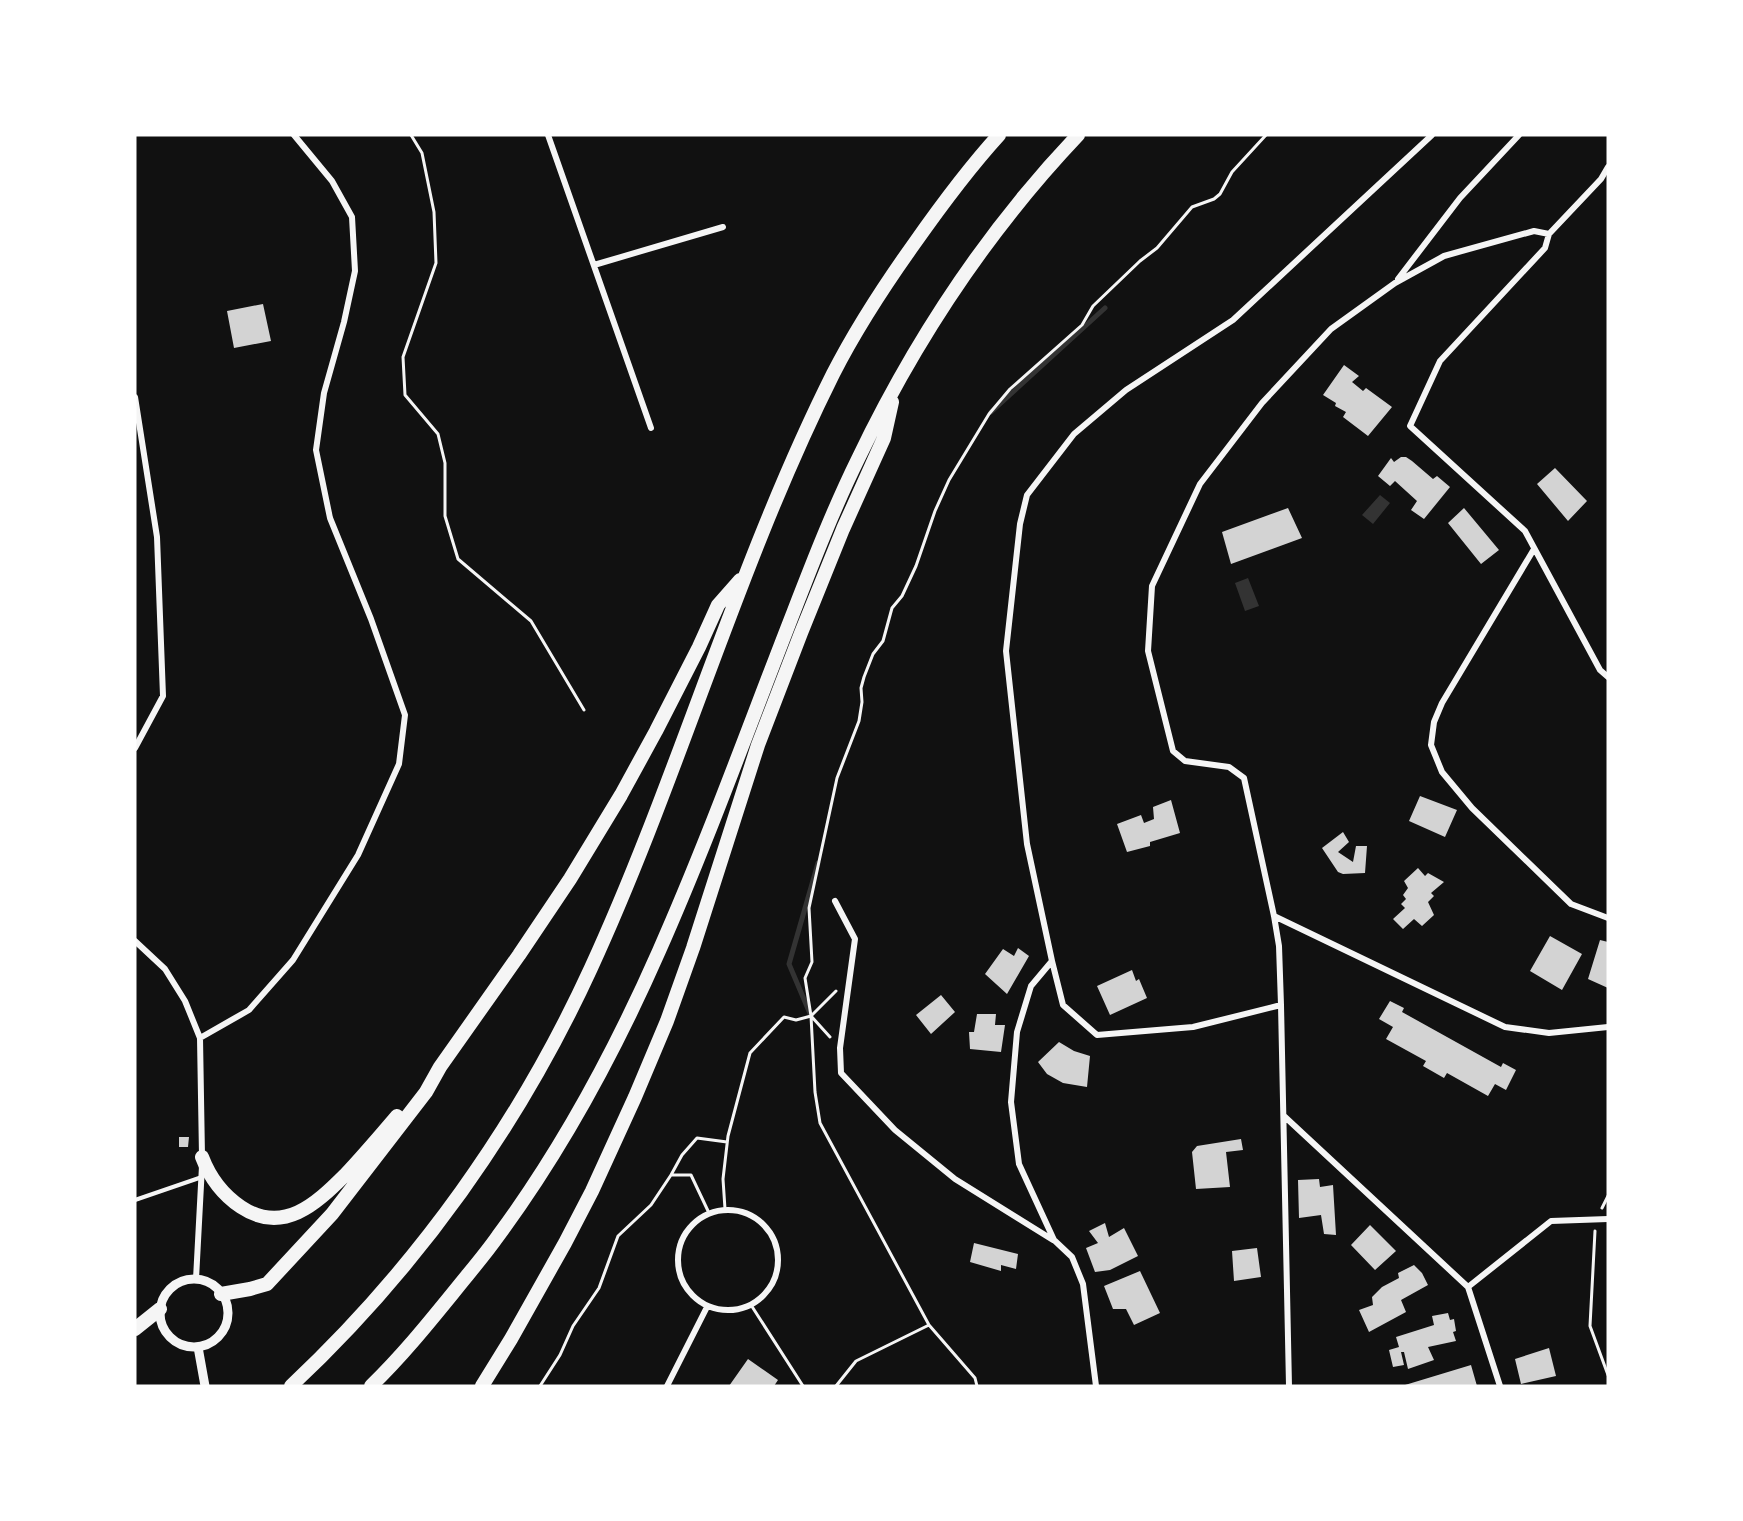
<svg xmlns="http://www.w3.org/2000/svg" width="1743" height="1521" font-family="'Golos Text',sans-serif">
<rect width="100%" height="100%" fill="#111"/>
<path fill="#333" d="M1380 495 1390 503 1373 524 1362 515Z
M1248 578 1259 606 1245 611 1235 583Z"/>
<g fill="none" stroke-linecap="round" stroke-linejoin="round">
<path stroke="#333" stroke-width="5" d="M991 412 1105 308
M811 1016 789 964 818 863"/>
</g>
<path fill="#d3d3d3" d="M263 304 271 341 234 348 227 311Z
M1344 365 1359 376 1352 382 1363 391 1366 388 1392 407 1368 436 1343 417 1346 412 1335 406 1336 403 1323 395Z
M1401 457H1406L1412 461 1433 479 1437 476 1450 487 1424 519 1411 510 1417 501 1395 481 1390 486 1378 476 1391 458 1394 462Z
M1555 468 1587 501 1568 521 1537 484Z
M1288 508 1302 538 1231 564 1222 532Z
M1464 508 1499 550 1481 564 1448 523Z
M1420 796 1457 810 1445 837 1409 821Z
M1171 800 1180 833 1150 842V846L1127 852 1117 824 1141 815 1144 823 1154 819 1153 807Z
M1343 832 1349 842 1338 852 1353 862 1356 846H1367L1365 873 1343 874 1338 872 1322 848Z
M1418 868 1425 876 1428 873 1444 882 1431 893 1434 896 1428 902 1434 915 1422 926 1414 919 1403 929 1393 919 1405 908 1401 904 1406 899 1403 895 1408 888 1404 881Z
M1550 936 1582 954 1562 990 1530 971Z
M1600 940 1608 942V988L1588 979Z
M1018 948 1029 956 1007 994 985 974 1003 949 1014 956Z
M1132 970 1136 981 1139 979 1147 998 1110 1015 1097 986Z
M941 995 955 1012 931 1034 916 1015Z
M1390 1001 1404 1008 1402 1012 1501 1067 1503 1063 1516 1070 1506 1090 1495 1084 1488 1096 1447 1073 1444 1078 1423 1066 1426 1061 1386 1039 1393 1027 1379 1019Z
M977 1014H996L995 1025H1005L1001 1052 970 1049 969 1032H974Z
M1059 1042 1074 1051 1090 1056 1087 1087 1063 1083 1047 1074 1038 1062Z
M179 1137H189L188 1147H179Z
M1241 1139 1243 1150 1226 1152 1230 1187 1196 1189 1192 1152 1197 1146Z
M1319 1179 1320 1187 1333 1185 1336 1235 1324 1234 1321 1215 1299 1218 1298 1180Z
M1105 1223 1109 1237 1124 1228 1138 1256 1110 1270 1095 1272 1086 1248 1098 1243 1089 1231Z
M1370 1225 1396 1251 1375 1270 1351 1245Z
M974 1243 1018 1254 1016 1269 1001 1265V1271L970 1262Z
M1257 1248 1261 1277 1234 1281 1232 1251Z
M1414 1265 1422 1273 1428 1285 1401 1300 1406 1312 1369 1332 1359 1310 1373 1305 1372 1297 1382 1287 1399 1278 1398 1273Z
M1140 1271 1160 1313 1134 1325 1126 1309H1113L1104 1286Z
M1448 1313 1450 1320 1454 1319 1456 1331 1453 1332 1456 1341 1428 1347 1434 1360 1408 1369 1404 1352H1401L1404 1365 1393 1367 1389 1350 1399 1347 1396 1337 1434 1325 1432 1316Z
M1549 1348 1556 1376 1521 1384 1515 1359Z
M748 1359 778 1380 774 1386H729Z
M1471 1365 1477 1386H1405V1385Z"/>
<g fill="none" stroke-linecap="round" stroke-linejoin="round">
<path stroke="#f5f5f5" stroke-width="3" d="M411 135 422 153 434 212 436 263 403 357 405 395 438 434 445 463V516L458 559 531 621 584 710
M836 991 811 1016 815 1092 820 1123 929 1325 975 1378 977 1386
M811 1016 805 978 812 962 809 908 837 778 859 721 862 702 861 688 864 677 873 654 883 641 892 608 902 596 916 566 935 511 949 480 989 414 1010 389 1082 325 1093 306 1140 261 1157 248 1192 207 1214 199 1220 194 1232 172 1266 135
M671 1175 682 1155 697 1138 727 1142
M1602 1208 1608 1196
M725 1209 723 1179 728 1136 750 1053 784 1017 796 1020 811 1016 830 1037
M1595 1231 1590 1326 1608 1375
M751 1305 803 1386
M540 1386 560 1355 573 1326 599 1288 618 1236 651 1205 671 1175H691L709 1213
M836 1386 856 1361 929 1325"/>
<path stroke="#f5f5f5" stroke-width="4" d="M135 1200 202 1177"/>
<path stroke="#f5f5f5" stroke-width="6" d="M548 135 651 428
M1549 234 1545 248 1440 361 1410 426 1525 531 1600 670 1608 677
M594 265 723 227
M1398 279 1460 198 1519 135
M135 397 157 537 163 696 135 748
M1534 549 1442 703 1434 722 1431 745 1442 772 1472 808 1571 904 1608 918
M835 901 855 939 840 1048 841 1073 895 1130 955 1179 1053 1240
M1274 916 1505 1027 1549 1033 1608 1027
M135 941 165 969 185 1001 200 1038 202 1156
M1052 961 1063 1005 1097 1035 1193 1027 1281 1005
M200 1038 249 1010 293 960 358 855 399 764 405 715 371 619 330 518 316 450 324 393 344 322 355 271 352 217 332 181 294 135
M1284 1116 1468 1287 1500 1386
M678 1260a50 50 0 1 1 100 0a50 50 0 1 1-100 0Z
M196 1279 202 1166
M1468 1287 1551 1221 1608 1219
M667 1386 707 1307
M1096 1386 1083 1284 1072 1257 1054 1240 1019 1164 1011 1102 1017 1032 1031 986 1052 961 1027 844 1006 651 1020 524 1027 495 1074 434 1126 390 1233 320 1432 135
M1289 1386 1281 1005 1279 946 1274 916 1244 778 1229 767 1185 761 1173 751 1148 651 1152 586 1200 484 1262 403 1331 329 1395 283 1444 256 1534 231 1549 234 1601 179 1608 167"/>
<path stroke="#f5f5f5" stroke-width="9" d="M160 1313a34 34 0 1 1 68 0a34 34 0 1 1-68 0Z
M198 1347 205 1386"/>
<path stroke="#f5f5f5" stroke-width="14" d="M202 1157C210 1178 223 1195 241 1207 283 1235 316 1204 345 1175 363 1156 380 1136 397 1116
M221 1294 250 1289 267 1284 332 1214 426 1092 440 1067 519 955 570 879 621 795 656 731 699 647 718 605 740 580
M135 1329 160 1309
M291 1386C417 1268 519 1125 591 968 680 774 737 566 833 374 856 329 884 286 914 244 940 207 968 169 999 135
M371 1386C401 1357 427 1325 453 1293 468 1274 484 1256 498 1236 563 1148 615 1051 659 951 705 847 744 740 785 634 808 575 830 516 858 459 915 340 987 231 1078 135
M482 1386 511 1339 565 1243 592 1191 635 1097 667 1021 693 948 758 745 801 633 843 529 884 438 892 402"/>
</g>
<rect width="1743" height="1521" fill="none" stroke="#ffffff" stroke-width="273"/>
</svg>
